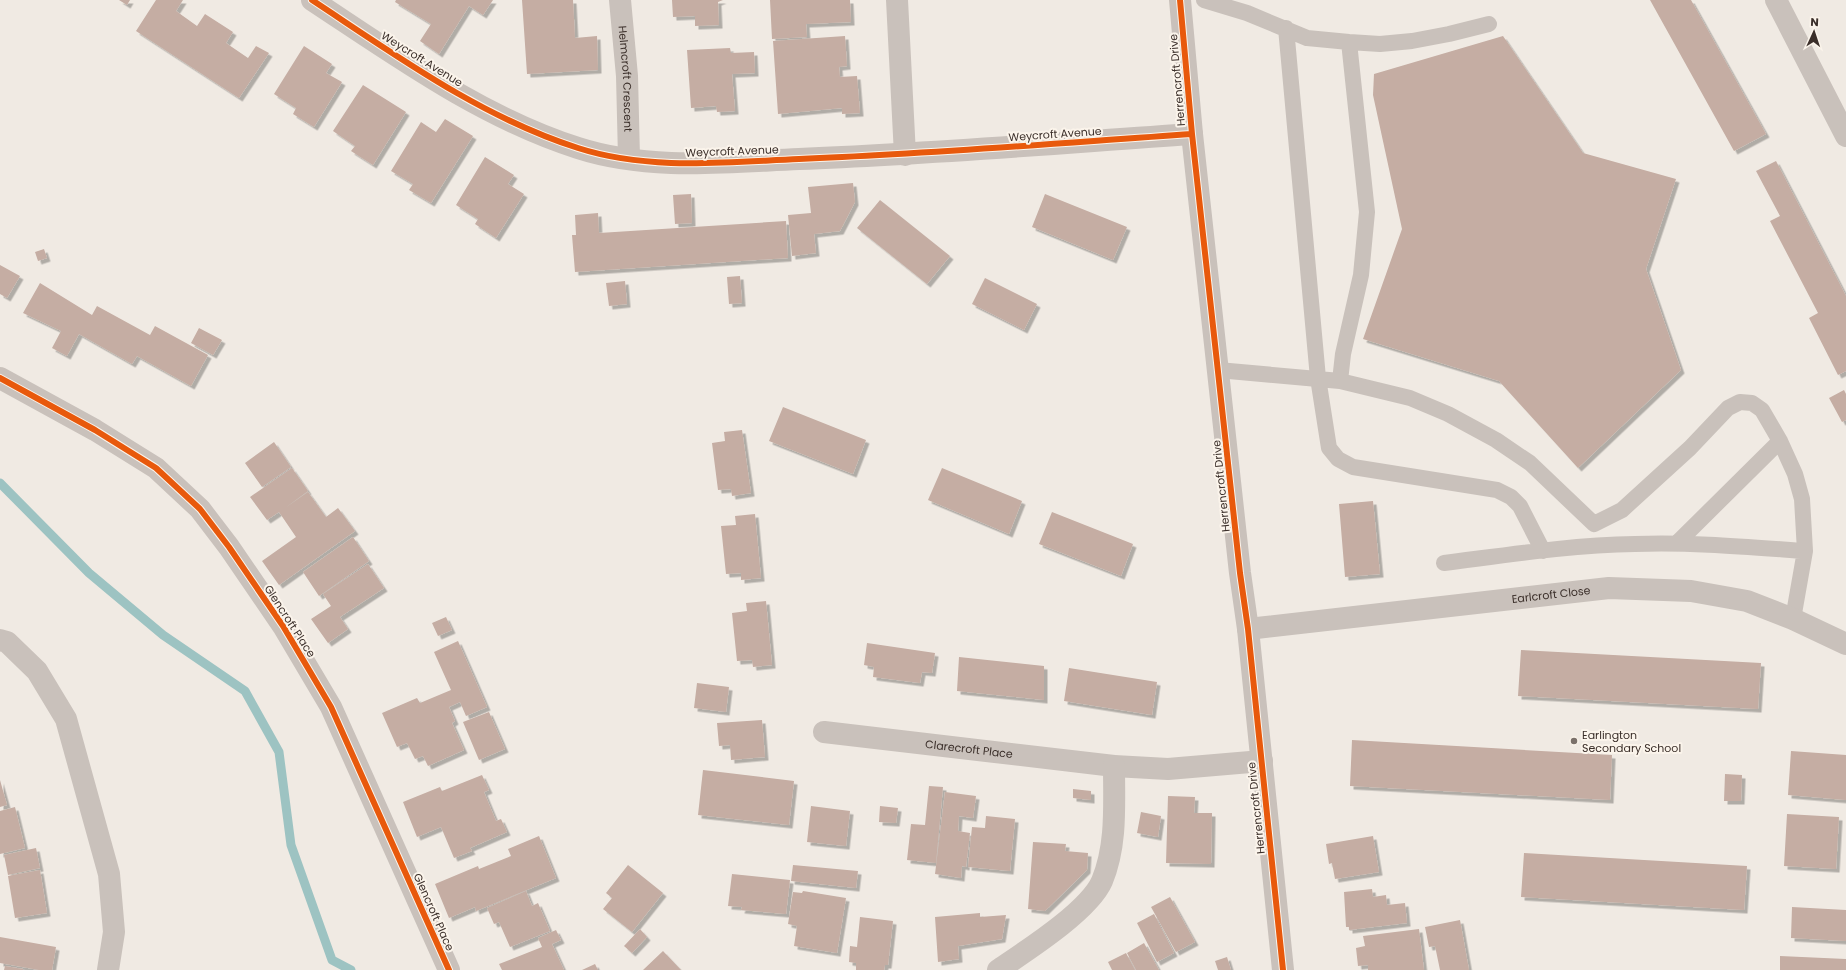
<svg xmlns="http://www.w3.org/2000/svg" width="1846" height="970" font-family="Poppins,sans-serif">
<defs>
<filter id="shadow"><feDropShadow dx="3.5" dy="3.5" stdDeviation="0" flood-color="#0004"/></filter>
</defs>
<rect width="100%" height="100%" fill="#f0eae3"/>
<g fill="none" stroke-linecap="round" stroke-linejoin="round">
<path stroke="#9dc3c2" stroke-width="9" d="M0 483 89 573 163 635 245 691 279 752 291 845 332 960 351 970"/>
</g>
<path fill="#c5ada3" filter="url(#shadow)" d="M119 0H130L127 5Z
M156 0H183L176 11 197 26 205 14 233 32 226 43 248 58 256 46 269 53 239 98 136 31Z
M396 0H493L483 15 469 6 439 54 420 41 431 24 395 2Z
M522 0H573L575 38 597 36 598 70 527 74Z
M672 0H723L718 2 719 25 695 26V16L673 17Z
M770 0H850L851 22 806 24 807 37 772 39Z
M1650 0H1691L1766 134 1734 151Z
M845 36 847 66 839 67 840 77 857 76 860 113 842 114V108L778 114 773 41Z
M1503 36 1583 153 1676 179 1646 269 1681 370 1578 468 1499 381 1363 339 1402 229 1373 95 1374 74Z
M304 46 332 64 326 73 342 82 314 127 293 114 296 108 274 94Z
M730 48 731 53 754 52 755 73 732 74 735 111 717 112 716 106 691 108 687 50Z
M363 85 406 112 373 165 351 151 355 146 333 131Z
M445 119 473 136 431 203 409 190 413 184 391 171 421 122 436 132Z
M485 157 514 175 508 184 524 194 496 238 475 224 478 219 456 205Z
M1776 161 1846 296V371L1838 375 1809 318 1818 313 1770 221 1780 216 1756 171Z
M853 183 855 202 840 231 814 234 816 253 792 256 788 215 811 213 808 187Z
M691 194 692 223 675 224 673 195Z
M1045 194 1127 227 1113 260 1032 227Z
M880 200 950 256 927 284 857 228Z
M598 213 599 233 786 221 788 258 575 272 572 235H576L575 215Z
M44 249 47 258 38 261 35 252Z
M0 265 20 276 7 298 0 294Z
M740 276 742 303 729 304 727 277Z
M985 278 1037 304 1024 330 972 304Z
M625 281 627 304 609 306 606 283Z
M40 283 92 315 97 306 150 335 155 326 208 355 191 386 137 356 132 364 79 334 67 356 52 348 61 331 23 313Z
M199 328 222 340 213 355 191 343Z
M1844 390 1846 394V420L1842 422 1829 398Z
M783 407 866 440 853 474 769 441Z
M742 430 751 493 732 496 731 489 718 490 712 443 725 441 724 432Z
M274 442 291 467 262 487 245 463Z
M292 468 308 491 285 508 308 492 326 517 338 508 355 531 279 585 262 561 296 537 279 512 267 520 250 497Z
M942 468 1022 501 1009 534 928 500Z
M1373 501 1380 574 1345 577 1339 504Z
M1052 512 1133 544 1121 576 1039 544Z
M755 514 761 578 741 580V573L726 574 721 526 736 525 735 516Z
M353 537 369 561 319 596 303 572Z
M368 564 384 588 340 617 348 629 328 643 311 619 331 606 323 594Z
M766 601 772 665 753 667 752 660 737 661 732 613 747 611 746 603Z
M446 617 452 630 438 636 432 623Z
M458 641 487 707 466 716 460 702 449 707 455 721 452 723 464 750 428 766 423 756 415 759 407 743 397 747 382 713 417 698 420 703 451 690 434 652Z
M867 643 935 653 932 673 922 672 920 683 873 677 874 667 864 665Z
M1521 650 1761 663 1758 709 1518 696Z
M959 657 1044 666V700L957 691Z
M1069 668 1157 682 1152 715 1064 701Z
M697 683 729 687 726 712 694 708Z
M489 712 505 749 479 760 463 722Z
M762 720 765 757 731 760 730 745 719 746 717 723Z
M1352 740 1612 755 1610 800 1350 786Z
M1791 751 1846 755V800L1788 795Z
M703 770 794 781 789 825 698 815Z
M1725 774 1742 775 1741 801H1724Z
M482 775 489 790 484 792 496 821 501 819 507 832 470 848 472 851 454 858 441 827 417 837 403 802 440 787 442 791Z
M0 780 7 805 0 807Z
M929 786 943 787 936 863 907 860 911 824 925 825Z
M1073 789 1091 791V800L1073 798Z
M945 792 976 796 973 818 959 816 958 831 970 833 966 867 962 866 961 878 935 874Z
M1168 796 1195 797 1194 813H1212L1211 864 1166 863Z
M811 806 850 811 846 846 807 842Z
M880 806 898 808 896 823 879 822Z
M15 807 25 848 0 854V811Z
M1141 812 1161 816 1158 837 1137 833Z
M1787 814 1839 817 1836 869 1784 866Z
M986 816 1015 819 1010 871 968 867 972 827 985 828Z
M539 836 556 878 476 911 475 907 449 918 435 884 478 866 479 869 511 856 508 849Z
M1373 836 1379 872 1335 879 1332 863 1329 864 1326 844Z
M1033 842 1066 844 1065 851 1088 853 1087 870 1045 911 1028 909Z
M36 848 40 868 8 875 4 855Z
M1524 853 1747 866 1744 910 1521 897Z
M628 865 663 893 632 932 603 909 612 898 606 893Z
M793 865 858 871 856 888 791 881Z
M40 870 47 913 15 918 8 876Z
M732 874 790 880 786 914 741 910 742 907 728 906Z
M1372 889 1373 897 1386 895 1387 905 1405 903 1407 923 1349 930V927H1346L1344 892Z
M526 891 532 906 538 903 550 931 510 947 499 922 494 924 487 908Z
M803 891 846 898 837 953 794 946 797 926 788 924 793 892 802 893Z
M1170 897 1195 942 1176 952 1151 907Z
M1792 907 1846 910V941L1791 938Z
M980 913V917L1006 915 1002 939 958 946 959 959 938 962 935 917Z
M1154 914 1174 953 1157 962 1137 923Z
M860 917 893 921 888 965H885L884 970H856V963L849 962 850 946 857 947Z
M1460 920 1469 970H1440L1435 946 1429 947 1425 927Z
M640 929 647 937 632 953 624 946Z
M1419 929 1424 970H1368V965L1358 966 1356 948 1365 946 1363 936Z
M556 930 561 940 552 944 564 970H502L499 964 542 947 538 938Z
M0 937 56 947 52 970H39L0 963Z
M1144 943 1159 970H1136L1127 953Z
M663 951 681 970H643Z
M1126 953 1135 970H1112L1108 962Z
M1780 956 1846 959V970H1780Z
M1227 957 1231 970H1218L1215 961Z
M595 964 598 970H582Z
M5 966 23 969V970H4Z"/>
<g fill="none" stroke-linecap="round" stroke-linejoin="round">
<path stroke="#c9c1bb" stroke-width="16" d="M1204 0 1247 13 1307 38 1349 42 1380 44 1412 41 1449 34 1489 24
M1286 28 1318 378 1329 448 1338 459 1353 467 1497 490 1511 497 1520 506 1543 551
M1218 370 1340 381 1410 398 1448 414 1496 440 1530 463 1594 524 1622 510 1690 448 1728 408 1740 402 1752 403 1762 410 1780 441 1795 474 1802 499 1805 551 1793 619
M1340 381 1343 354 1361 275 1367 212 1349 42
M1677 543 1780 441
M1444 563C1507 555 1571 545 1635 544 1691 542 1748 547 1805 551"/>
<g stroke="#c9c1bb" stroke-width="22">
<path d="M312 0C397 56 481 117 578 148 649 171 727 162 799 159 930 154 1061 143 1192 134"/>
<path id="s1" d="M620 0 627 76 629 158"/>
<path d="M897 0 905 155"/>
<path d="M1180 0 1192 134 1240 573 1248 629 1283 970"/>
<path d="M1776 0 1846 136"/>
<path d="M0 378 95 430 156 468 200 509 229 547 283 626 331 707 449 970"/>
<path id="s2" d="M1248 629 1609 588 1691 591 1747 601 1793 619 1846 644"/>
<path d="M0 640 7 642 37 671 66 719 109 874 114 932 108 970"/>
<path id="s3" d="M824 732 1114 766 1168 769 1262 761"/>
<path d="M998 970C1026 951 1089 911 1102 881 1117 845 1114 805 1114 766"/>
</g>
<g stroke="#fbf4eb" stroke-width="8">
<path id="cycleway" d="M312 0C397 56 481 117 578 148 649 171 727 162 799 159 930 154 1061 143 1192 134
M1180 0 1192 134 1240 573 1248 629 1283 970
M0 378 95 430 156 468 200 509 229 547 283 626 331 707 449 970"/>
</g>
<use href="#cycleway" stroke="#e8590c" stroke-width="6"/>
</g>
<circle fill="#7a706a" stroke="#fbf4eb" stroke-width="1.5" cx="1574" cy="741" r="4"/>
<g text-anchor="middle" stroke-width="4" stroke-linejoin="round" paint-order="stroke">
<g font-size="11" fill="#3a2e29" stroke="#fbf4eb">
<text transform="translate(422 59) rotate(32)" y="4">Weycroft Avenue</text>
<text dy="4" stroke="none"><textPath href="#s1" startOffset="79">Helmcroft Crescent</textPath></text>
<text transform="translate(1177 80) rotate(-95)" y="4">Herrencroft Drive</text>
<text transform="translate(1055 134) rotate(-4)" y="4">Weycroft Avenue</text>
<text transform="translate(732 151) rotate(-2)" y="4">Weycroft Avenue</text>
<text transform="translate(1221 486) rotate(-96)" y="4">Herrencroft Drive</text>
<text dy="4" stroke="none"><textPath href="#s2" startOffset="305">Earlcroft Close</textPath></text>
<text transform="translate(290 621) rotate(57)" y="4">Glencroft Place</text>
<text dy="4" stroke="none"><textPath href="#s3" startOffset="146">Clarecroft Place</textPath></text>
<text transform="translate(1256 808) rotate(-96)" y="4">Herrencroft Drive</text>
<text transform="translate(434 912) rotate(66)" y="4">Glencroft Place</text>
</g>
<g font-size="11" fill="#3a2e29" stroke="#fbf4eb" text-anchor="start">
<text x="1582" y="739">Earlington<tspan x="1582" dy="13">Secondary School</tspan></text>
</g>
</g>
<g transform="translate(1814 32) rotate(3)" stroke="#fbf4eb" stroke-width="3" paint-order="stroke">
<path d="M0-3L7 15L0 10L-7 15Z" fill="#3a2e29"/>
<text y="-6" font-size="11" font-weight="bold" text-anchor="middle" fill="#3a2e29">N</text>
</g>
</svg>
